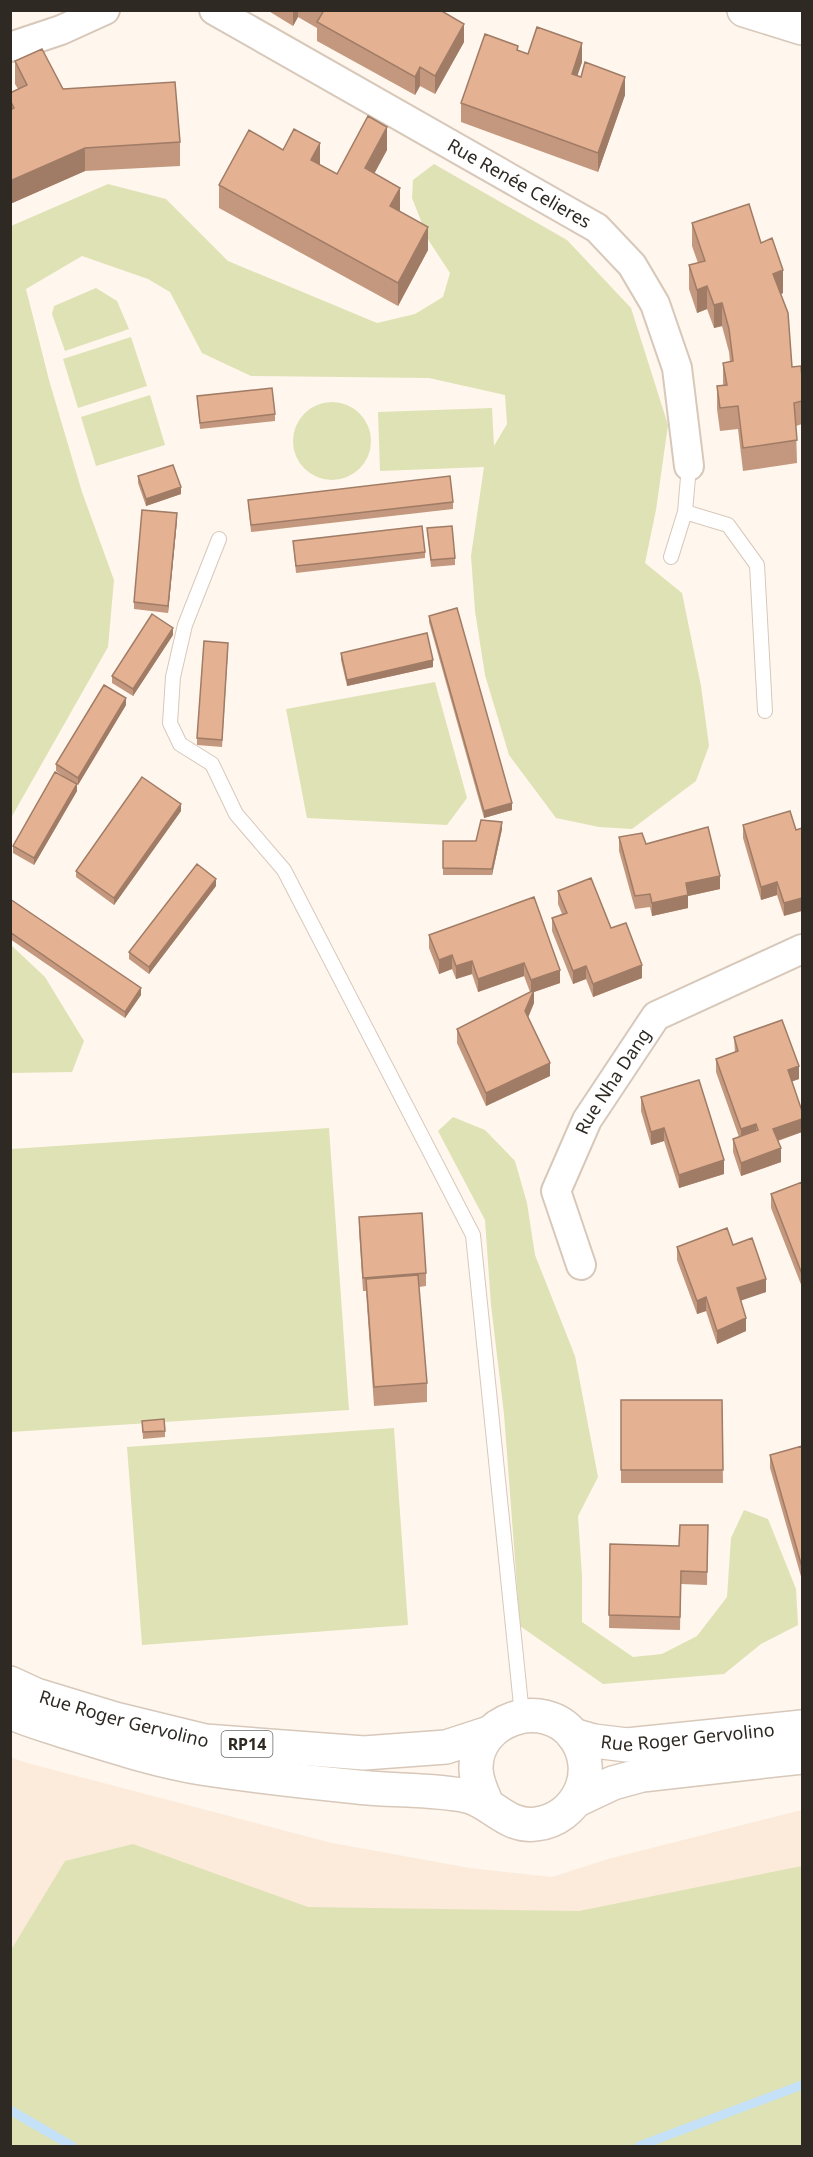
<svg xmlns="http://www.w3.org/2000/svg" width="813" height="2157" font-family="'Noto Sans',sans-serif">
<rect width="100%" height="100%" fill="#fff6ed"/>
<path fill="#fcebdb" d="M10 1757 27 1763 332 1843 470 1868 552 1877 608 1859 802 1810V2146H11Z"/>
<path fill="#dfe2b5" d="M434 164 567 240 631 308 668 425 656 510 645 563 682 593 701 686 709 746 696 781 632 829 599 827 556 818 509 755 485 675 475 611 471 556 484 467 380 471 378 412 492 408 494 446 507 424 505 395 429 378 251 376 202 353 170 292 148 279 82 256 26 289 49 380 82 492 114 580 108 647 11 818V226L108 184 166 199 228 261 377 323 415 314 443 297 450 273 429 241 412 198 413 180Z
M96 288 117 301 129 329 65 351 52 314 54 306Z
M131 337 147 386 78 408 63 359Z
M150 395 165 445 96 466 81 417Z
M293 441a39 39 0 1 1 78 0a39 39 0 1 1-78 0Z
M435 682 467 798 447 825 307 818 286 709Z
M11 945 45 977 84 1041 72 1072 11 1073Z
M453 1117 485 1130 515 1161 527 1203 535 1255 575 1356 598 1477 578 1516 582 1576V1622L633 1657 662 1654 697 1636 727 1597 731 1538 744 1510 768 1519 796 1589 798 1625 761 1644 724 1674 603 1684 520 1626 504 1414 491 1305 485 1220 438 1131Z
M329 1128 349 1410 11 1432V1149Z
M394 1428 408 1625 142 1645 127 1447Z
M133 1844 308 1907 579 1911 802 1866V2146H11V1950L65 1861Z"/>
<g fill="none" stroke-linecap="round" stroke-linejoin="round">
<path stroke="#c4e1f8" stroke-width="9" d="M10 2110 72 2146
M639 2146 802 2085"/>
<g stroke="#d7c8ba" stroke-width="16">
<path id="lane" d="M689 466 685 512 728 525 757 565 765 711
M219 539 185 625 173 677 170 723 180 744 212 764 236 814 284 870 473 1235 522 1715
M671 557 685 512"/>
</g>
<g stroke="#d7c8ba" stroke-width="32">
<g id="street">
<path id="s1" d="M214 10 597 228 632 265 655 304 677 368 689 466"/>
<path d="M10 47 61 30 105 10"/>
<path id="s2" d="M581 1265 556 1191 587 1120 656 1016 802 949"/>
</g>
</g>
<g stroke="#d7c8ba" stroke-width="36">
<path id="secondary" d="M744 10 802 28"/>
</g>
<g stroke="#d7c8ba" stroke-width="36">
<g id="primary">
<path id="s3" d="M10 1683 36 1695 115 1719 205 1741 364 1753 446 1747 489 1733"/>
<path d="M10 1712C29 1721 50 1726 70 1733 112 1746 158 1761 201 1768 253 1776 306 1782 358 1787 393 1791 433 1789 467 1796 492 1802 507 1828 536 1824 578 1819 600 1771 574 1736 544 1696 474 1719 476 1770 477 1783 482 1793 487 1804"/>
<path id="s4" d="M573 1735 594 1741 627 1745 802 1727"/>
<path d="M577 1800 613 1783 642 1775 802 1757"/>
</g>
</g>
<use href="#lane" stroke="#fff" stroke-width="14"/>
<use href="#street" stroke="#fff" stroke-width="28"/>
<use href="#secondary" stroke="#fff" stroke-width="33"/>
<use href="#primary" stroke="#fff" stroke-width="33"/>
</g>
<path fill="#c4987e" d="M267 10H440L464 42 435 94 420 86 415 95 317 41V28L298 17 293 26Z
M518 51 528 54 582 62 577 76 625 95 598 172 461 122V103Z
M15 61 63 89 180 142V166L85 171 10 204V93L18 89 15 84Z
M283 150 320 165 337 174 387 150 374 173 400 211 428 250 398 306 219 208V185Z
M692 223 761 243 783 293 781 294 792 367 802 378V424L796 426 797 463 743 471 738 429 720 431 717 409V386H723V363L730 362 729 352 722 326 714 328 707 309 697 313 689 289V265L698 263 692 246Z
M197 396 275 414V421L200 429Z
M138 476 181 494 146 506 138 483Z
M248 500 453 502V509L251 532Z
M177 520 168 613 134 609V602Z
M427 528 455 558V565L431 567Z
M293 541 425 552V558L296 573Z
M429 616 512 810 484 818 429 622Z
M173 635 133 696 112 683V676Z
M228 650 222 747 197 745V738Z
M341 653 433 667 347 686 341 660Z
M126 705 78 785 77 784V791L34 865 13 853V846L68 779 56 771V764Z
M181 811 114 905 76 877V871Z
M790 811 784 916 777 895 761 900 743 838V825Z
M502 829 492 875H443V841H476Z
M619 837 646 844 720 889 688 896V908L652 916 650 907 635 909 619 851Z
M216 886 149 974 129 959V952Z
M558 891 611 928 642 978 593 997 586 979 573 984 552 931V918L562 914 558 904Z
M534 897 560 983 534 992V1003L528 1017 550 1076 486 1106 457 1043V1029L530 992 524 976 478 992 472 974 456 979 452 969 439 974 429 948V935Z
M10 899 141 995 125 1018 10 939Z
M734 1037 799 1079 792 1081 802 1111V1132L778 1141 781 1162 741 1176 733 1152V1139L739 1137 716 1072V1059L735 1053Z
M641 1097 724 1174 679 1188 664 1141 651 1145 641 1111Z
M802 1182V1287L771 1208V1194Z
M359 1217 426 1273V1286L419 1287 427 1383V1402L374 1406 366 1291H363L359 1230Z
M733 1245 766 1292 740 1300 746 1331 717 1344 706 1311 697 1314 677 1260V1247Z
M621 1400H722L723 1483H621Z
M142 1421 165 1431V1437L143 1439Z
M802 1446V1580L770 1468V1455Z
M708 1525 707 1585 681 1584 680 1630 609 1628 610 1544 679 1546Z"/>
<path fill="#a07c66" d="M293 10H298V17L293 26Z
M464 24V42L435 94V76Z
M582 43V62L572 92V74Z
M420 67V86L415 95V77Z
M625 77V95L598 172V153Z
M387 127V150L365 191V168Z
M320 143V166L311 160Z
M85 148V171L10 204V181Z
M400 188V211L390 229V206Z
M428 227V250L398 306V283Z
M783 270V293L773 298V274Z
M707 286V309L697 313V290Z
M722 303V326L714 328V305Z
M181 487V494L146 506V499Z
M177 513V520L168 613V606Z
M173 628V635L133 696V689Z
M433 660V667L347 686V680Z
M126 698V705L78 785V778Z
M77 784V791L34 865V858Z
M512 803V810L484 818V811Z
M181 804V811L114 905V898Z
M502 822V829L492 875V869Z
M720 876V889L688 896V908L652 916V903L686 883Z
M216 879V886L149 974V967Z
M777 882V895L761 900V887Z
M802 898V911L784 916V903Z
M452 955V969L439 974V960Z
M472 961V974L456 979V966Z
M524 963V976L478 992V979Z
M642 965V978L593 997V984Z
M586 966V979L573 984V971Z
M560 970V983L534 992V1003L525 1025V1011L531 993V980Z
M141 988V995L125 1018V1012Z
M550 1063V1076L486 1106V1093Z
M799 1066V1079L788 1083V1070Z
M802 1119V1132L773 1142V1129Z
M756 1124V1137L741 1142V1129Z
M664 1128V1141L651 1145V1132Z
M781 1148V1162L741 1176V1163Z
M724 1160V1174L679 1188V1175Z
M766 1279V1292L737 1302V1288Z
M706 1297V1311L697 1314V1301Z
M746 1318V1331L717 1344V1331Z"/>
<path fill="#e4b192" stroke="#a07c66" stroke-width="1.5" d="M320 10H440L464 24 435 76 420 67 415 77 317 22 323 12Z
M537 27 582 43 572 74 581 77 585 62 625 77 598 153 461 103 485 34 518 46 517 50 528 54Z
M42 49 63 89 175 82 180 142 85 148 10 181V110L14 108 10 100V93L27 85 15 61Z
M368 116 387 127 365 168 400 188 390 206 428 227 398 283 219 185 249 130 283 150 294 129 320 143 311 160 337 174Z
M749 204 761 243 772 238 783 270 773 274 788 313 792 367 801 366 802 378V401L794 403 797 440 743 448 738 406 720 408 717 386 727 385 723 363 733 361 729 329 722 303 714 305 707 286 697 290 689 265 705 261 692 223Z
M272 388 275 414 200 423 197 396Z
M173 465 181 487 146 499 138 476Z
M450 476 453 502 251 525 248 500Z
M142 510 177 513 168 606 134 602Z
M422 526 425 552 296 566 293 541Z
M452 526 455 558 431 560 427 528Z
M457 608 512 803 484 811 429 616Z
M152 614 173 628 133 689 112 676Z
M427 633 433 660 347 680 341 653Z
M204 641 228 643 222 740 197 738Z
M104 685 126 698 78 778 56 764Z
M55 772 77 784 34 858 13 846Z
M142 777 181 804 114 898 76 871Z
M790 811 796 830 802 828V898L784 903 777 882 761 887 743 825Z
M481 820 502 822 492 869 443 868V841H476Z
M708 827 720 876 686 883 688 895 652 903 650 894 635 896 619 837 642 833 646 844Z
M197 864 216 879 149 967 129 952Z
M591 878 611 928 626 923 642 965 593 984 586 966 573 971 552 918 567 913 558 891Z
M534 897 560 970 531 980 524 963 478 979 472 961 456 966 452 955 439 960 429 935Z
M10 899 141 988 125 1012 10 932Z
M534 990 525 1011 550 1063 486 1093 457 1029Z
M782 1020 799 1066 788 1070 802 1111V1119L773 1129 781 1148 741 1163 733 1139 758 1130 756 1124 741 1129 716 1059 738 1051 734 1037Z
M699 1080 724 1160 679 1175 664 1128 651 1132 641 1097Z
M802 1182V1274L771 1194Z
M422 1213 426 1273 363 1278 359 1217Z
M727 1228 733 1245 752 1238 766 1279 737 1288 746 1318 717 1331 706 1297 697 1301 677 1247Z
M418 1275 427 1383 374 1387 366 1279Z
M621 1400H722L723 1470H621Z
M164 1419 165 1431 143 1432 142 1421Z
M802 1446V1567L770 1455Z
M680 1525H708L707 1572 681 1571 680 1617 609 1615 610 1544 679 1546Z"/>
<g text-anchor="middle" stroke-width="5" stroke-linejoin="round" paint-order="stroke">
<rect fill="#fff" stroke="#6d6965" stroke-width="1.5" x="221.5" y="1731" width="51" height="26" rx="4.5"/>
<g font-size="16" font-weight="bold" fill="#2e2923">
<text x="247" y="1750">RP14</text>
</g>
<g font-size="18" fill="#2e2923" stroke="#fff">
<text dy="6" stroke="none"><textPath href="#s1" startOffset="351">Rue Renée Celieres</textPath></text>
<text dy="6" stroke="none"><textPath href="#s2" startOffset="202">Rue Nha Dang</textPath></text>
<text dy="6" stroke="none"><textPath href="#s3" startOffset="120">Rue Roger Gervolino</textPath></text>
<text dy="6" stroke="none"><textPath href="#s4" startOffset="116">Rue Roger Gervolino</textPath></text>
</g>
</g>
<rect width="813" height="2157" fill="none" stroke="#2e2923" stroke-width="24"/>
</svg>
